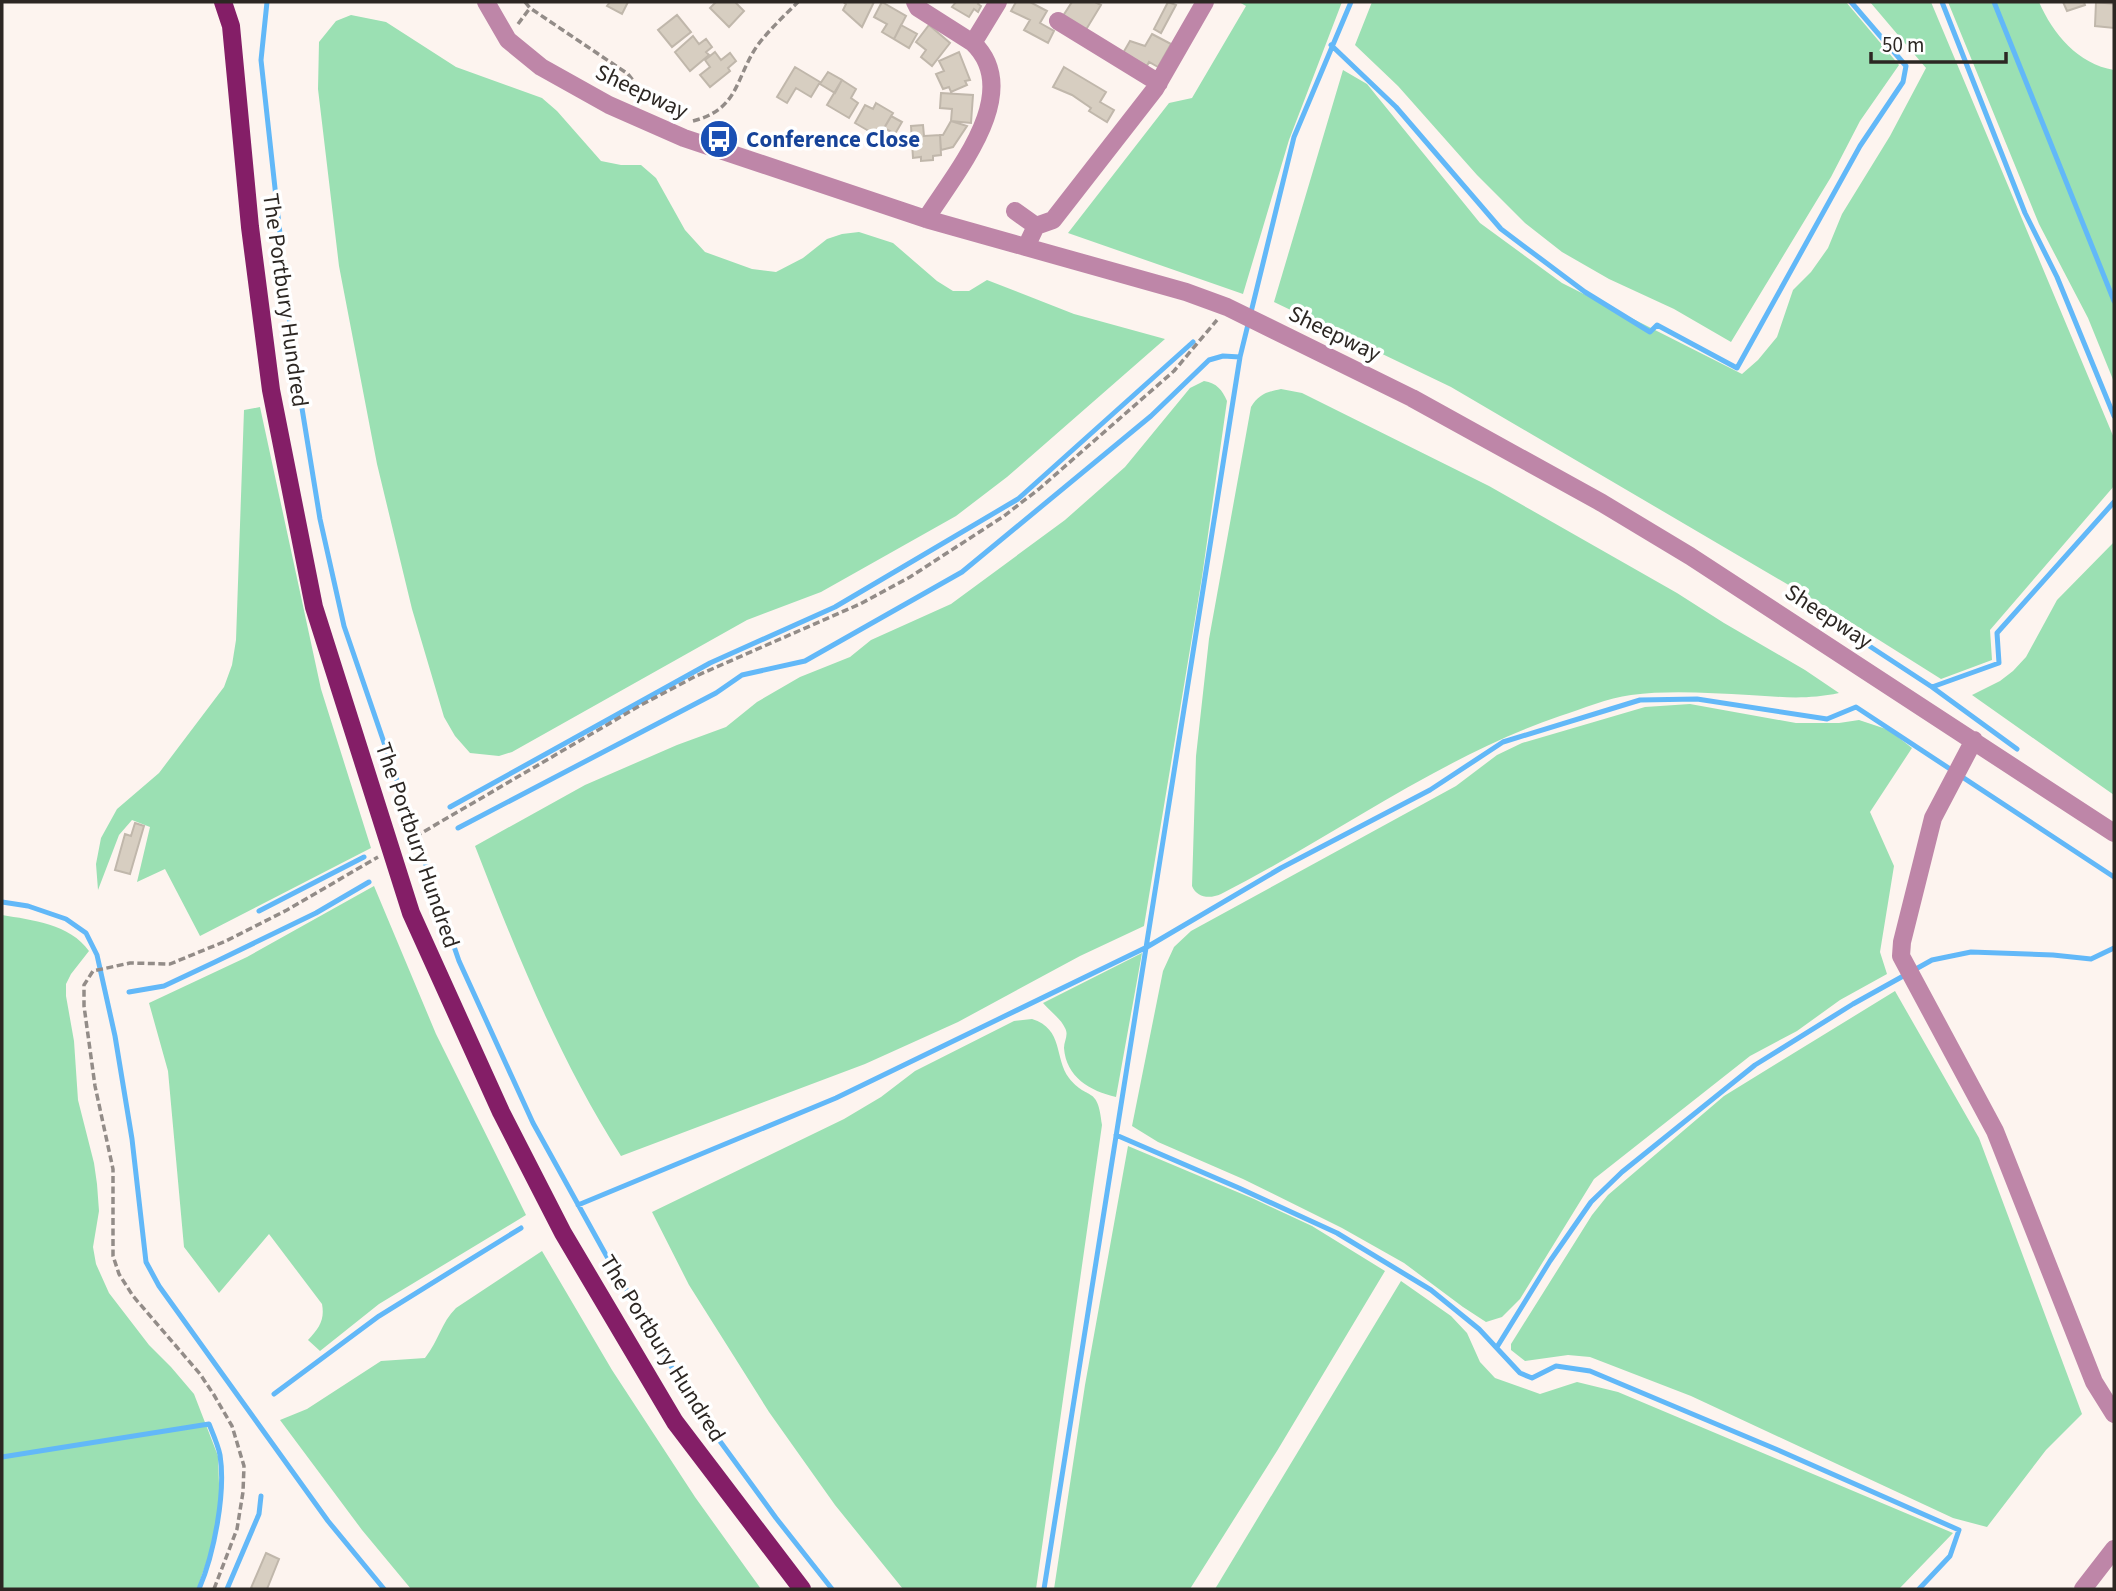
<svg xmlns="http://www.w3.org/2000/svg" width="2116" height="1591" font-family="'Source Sans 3',sans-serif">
<rect width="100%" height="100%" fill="#fdf4ef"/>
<path fill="#9be0b3" d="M1239 2H1342L1289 140 1243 294 1068 233 1169 103 1192 98 1246 6Z
M1372 2H1846L1899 65 1860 121 1831 177 1731 342 1674 309 1609 279 1562 252 1525 223 1477 175 1398 86 1355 45Z
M1870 2H1931L2114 438V486L1990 630 1992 660 1941 679 1833 611 1451 387 1274 302 1343 70 1367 84 1480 223 1562 283 1742 374 1758 360 1777 337 1793 290 1811 272 1828 248 1842 214 1890 136 1926 68Z
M1948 2H2039C2053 34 2078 64 2114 70V382L2088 318 2039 224Z
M351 15 386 22 456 67 542 98 557 111 601 161 621 165H641L656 178 685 230 705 252 752 269 776 272 803 258 827 239 842 234 859 232 893 243 937 281 953 291H969L987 280 1074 314 1165 339 1007 477 956 516 821 592 747 620 512 752 499 756 470 753 455 736 444 717 412 609 377 464 339 266 318 89 319 42 336 21Z
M1204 381C1217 383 1222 390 1227 401L1202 577 1144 926 1080 956 958 1022 865 1064 621 1156C558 1057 517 954 475 846L585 785 677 745 726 727 757 702 800 677 850 657 871 640 951 604 1065 520 1125 467 1190 388Z
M1281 389 1302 393 1489 486 1677 593 1724 623 1805 670 1839 693C1806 700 1781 697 1749 695 1710 693 1669 690 1631 695 1608 698 1582 709 1560 716 1438 758 1335 836 1221 894 1210 899 1197 898 1192 886L1196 756 1209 639 1251 407C1259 394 1267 392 1281 389Z
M260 407 321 689 371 848 200 936 165 869 137 882 150 827 132 820 119 835 98 890 96 864 101 838 117 809 159 773 224 687 232 665 236 640 244 410Z
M2114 542V795L1972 695 2000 681 2013 671 2026 657 2057 600Z
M1690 704 1796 723H1839L1859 720 1889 730 1912 748 1870 812 1894 866 1880 952 1887 974 1840 1000 1797 1031 1750 1056 1594 1179 1520 1299 1502 1317 1486 1322 1463 1307 1404 1263 1342 1228 1243 1179 1158 1142 1132 1126 1163 971 1174 947 1191 931 1456 786 1497 755 1522 743 1645 707Z
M374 886 436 1034 526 1215 379 1304 320 1351 308 1340C319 1328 325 1320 322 1304L269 1234 219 1293 184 1247 168 1071 149 1003 247 957Z
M2 915C32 920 70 924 89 951L71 974 66 984V996L74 1041 78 1100 94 1163 97 1184 99 1211 93 1247 96 1264 109 1293 149 1345 171 1367 194 1394 218 1456 220 1511 217 1532 197 1589H2Z
M1142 953 1116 1097C1090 1091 1066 1077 1064 1048 1064 1041 1069 1035 1065 1028 1061 1019 1050 1011 1043 1003Z
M1895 991 1979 1138 2082 1414 2046 1450 1987 1527 1953 1518 1691 1396 1590 1357 1568 1355 1525 1361 1511 1350V1344L1592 1215 1608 1195 1724 1096Z
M1032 1019C1064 1029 1054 1058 1069 1078 1088 1102 1098 1084 1102 1125L1036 1589H903L835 1505 769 1412 689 1285 652 1212 844 1119 881 1097 915 1071 1014 1021Z
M1128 1146 1254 1199 1312 1226 1385 1271 1277 1451 1190 1589H1054L1085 1385Z
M542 1251 612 1370 695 1497 761 1589H411L362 1530 280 1420 307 1409 381 1361 425 1358C439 1340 441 1323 456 1308Z
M1401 1281 1451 1316 1467 1333 1480 1362 1495 1378 1540 1394 1577 1382 1618 1392 1953 1533 1899 1589H1215Z"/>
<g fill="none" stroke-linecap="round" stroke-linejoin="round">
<path stroke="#62b8f8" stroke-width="5" d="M267 2 261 60 293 353 320 519 344 626 459 961 533 1123 606 1255 695 1407 776 1518 832 1589
M1942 2 2025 213 2057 277 2114 416
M1994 2 2114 301
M1331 45 1396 107 1501 229 1585 292 1650 332 1657 325 1737 368 1860 146 1903 82 1906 66 1851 2
M1825 617 1932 687 2017 749
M1932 687 1999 663 1997 633 2114 502
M450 807 710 663 835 607 1018 499 1193 342
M458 828 716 693 742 675 805 661 962 572 1151 416 1209 360 1223 356 1240 357
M2 902 28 906 66 919 86 933 97 955 115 1036 132 1139 146 1262 159 1286 328 1521 384 1589
M259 911 364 857
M129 992 164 986 215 962 316 913 369 882
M1116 1135 1239 1188 1337 1233 1431 1290 1479 1329 1520 1373 1532 1378 1556 1366 1590 1371 1778 1450 1959 1530 1950 1556 1919 1589
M578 1205 836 1098 1147 947 1281 868 1430 790 1503 742 1640 700 1697 699 1827 719 1856 707 2114 877
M1497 1347 1550 1261 1591 1202 1622 1172 1755 1065 1853 1004 1932 960 1971 952 2053 955 2091 959 2114 948
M274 1394 379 1316 521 1228
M2 1457 209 1424C213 1434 218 1445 220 1455 226 1493 214 1554 199 1589
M227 1589 259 1514 261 1496
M1044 1589 1240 357 1294 137 1351 2"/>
</g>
<path fill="#d7cec1" stroke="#c0b7ab" stroke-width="2" d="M610 2H628L622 14 607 6Z
M716 2H735L744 11 729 27 710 8Z
M843 2H874L862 27 843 10 846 4Z
M882 2 906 16 894 39 882 32 887 24 874 17Z
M956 2H979L978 4 981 6 978 12 974 9 969 17 952 7Z
M1016 2H1030L1047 11 1040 23 1054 31 1048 43 1024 30 1030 20 1011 11Z
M1072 2H1095L1101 5 1084 33 1061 19Z
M1168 2 1176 5 1161 33 1154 29Z
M2063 2H2084L2085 5 2067 11Z
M2096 2 2114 4V28L2095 26Z
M677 15 691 32 672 47 658 30Z
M901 25 917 34 909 48 894 39Z
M929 25 950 43 932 66 921 57 926 50 916 42Z
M1152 34 1171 44 1158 67 1149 62 1147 66 1123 53 1130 41 1145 46Z
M693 36 699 44 706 39 712 47 706 52 709 55 690 71 675 52Z
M715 52 721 60 730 53 736 61 728 68 730 71 710 87 700 75 710 67 705 60Z
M959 52 970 80 965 81 967 85 951 92 949 87 943 89 936 74 944 71 939 61Z
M795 67 820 82 811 97 796 88 787 103 777 97Z
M1064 67 1106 92 1100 102 1114 110 1107 122 1089 111 1091 108 1072 95 1053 87Z
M828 72 842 80 835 93 820 84Z
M842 80 856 89 851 98 858 103 849 118 827 105Z
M941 93 973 95 971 123 951 121 952 109 940 108Z
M876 103 893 113 879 137 855 123 865 105 873 109Z
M891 116 902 122 895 134 884 128Z
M951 121 967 126 953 147 941 150 940 135H943Z
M923 125 924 136 940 135 941 155 933 156V160L921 161V157L913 158 911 126Z
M135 823 144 826 130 874 115 870 125 834 131 836Z
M266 1553 279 1559 267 1589H253L251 1588Z"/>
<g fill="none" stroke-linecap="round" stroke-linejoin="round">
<path stroke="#938c88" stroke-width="3.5" stroke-dasharray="7 3.5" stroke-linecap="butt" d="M525 2 530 8 628 74 653 105
M518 24 530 8
M693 121C739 109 735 79 757 46 769 30 784 16 798 2
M406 842 641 705 696 676 860 604 910 577 1004 516 1039 489 1174 371 1217 320
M214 1589 237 1529 243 1492 244 1466 232 1426 214 1395 200 1374 133 1296 119 1274 113 1256V1169L95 1086 84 1006V985L93 971 130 963 170 964 226 941 287 910 378 857"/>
<path stroke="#be86a8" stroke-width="18" d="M486 2 508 40 541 67 609 105 684 138 926 219 1186 292 1227 307 1412 398 1602 503 1690 556 2114 833
M915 2 918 8 973 43
M1058 21 1159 83
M1015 211 1036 226
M926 219C954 174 1025 93 973 43L998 2
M1026 247 1036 226 1053 220 1155 89 1205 2
M1974 740 1933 818 1902 942 1901 956 1995 1131 2094 1382 2114 1414
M2083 1589 2114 1549"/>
<path stroke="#841e67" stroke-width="18" d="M223 2 231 26 250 227 271 390 314 607 411 913 501 1112 563 1233 675 1422 802 1589"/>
</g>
<defs>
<g id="bus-disc" transform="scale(2.0125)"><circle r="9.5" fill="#1a4fb4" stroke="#fff"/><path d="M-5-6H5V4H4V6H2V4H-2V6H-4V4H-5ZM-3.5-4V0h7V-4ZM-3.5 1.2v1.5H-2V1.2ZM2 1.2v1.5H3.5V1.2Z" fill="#fff"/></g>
</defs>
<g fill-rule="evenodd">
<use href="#bus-disc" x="719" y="139"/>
</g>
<g text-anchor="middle" stroke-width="7" stroke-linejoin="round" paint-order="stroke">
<g font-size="23" fill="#2c2723" stroke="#fff">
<text transform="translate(642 91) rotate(25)" y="8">Sheepway</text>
<text transform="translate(286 300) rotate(82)" y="8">The Portbury Hundred</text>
<text transform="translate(1335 333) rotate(26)" y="8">Sheepway</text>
<text transform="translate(1829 616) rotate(33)" y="8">Sheepway</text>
<text transform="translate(418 845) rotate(71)" y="8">The Portbury Hundred</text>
<text transform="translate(663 1348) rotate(58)" y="8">The Portbury Hundred</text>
</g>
<g font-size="23" font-weight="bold" fill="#164399" stroke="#fff" text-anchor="start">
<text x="746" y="147">Conference Close</text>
</g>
</g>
<rect width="2116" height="1591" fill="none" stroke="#2c2723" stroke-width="7"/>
<path d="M1871 52v10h135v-10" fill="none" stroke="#2c2723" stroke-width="3.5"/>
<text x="1882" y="52" font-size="21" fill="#2c2723" stroke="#ffffff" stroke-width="5" paint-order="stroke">50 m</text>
</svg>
